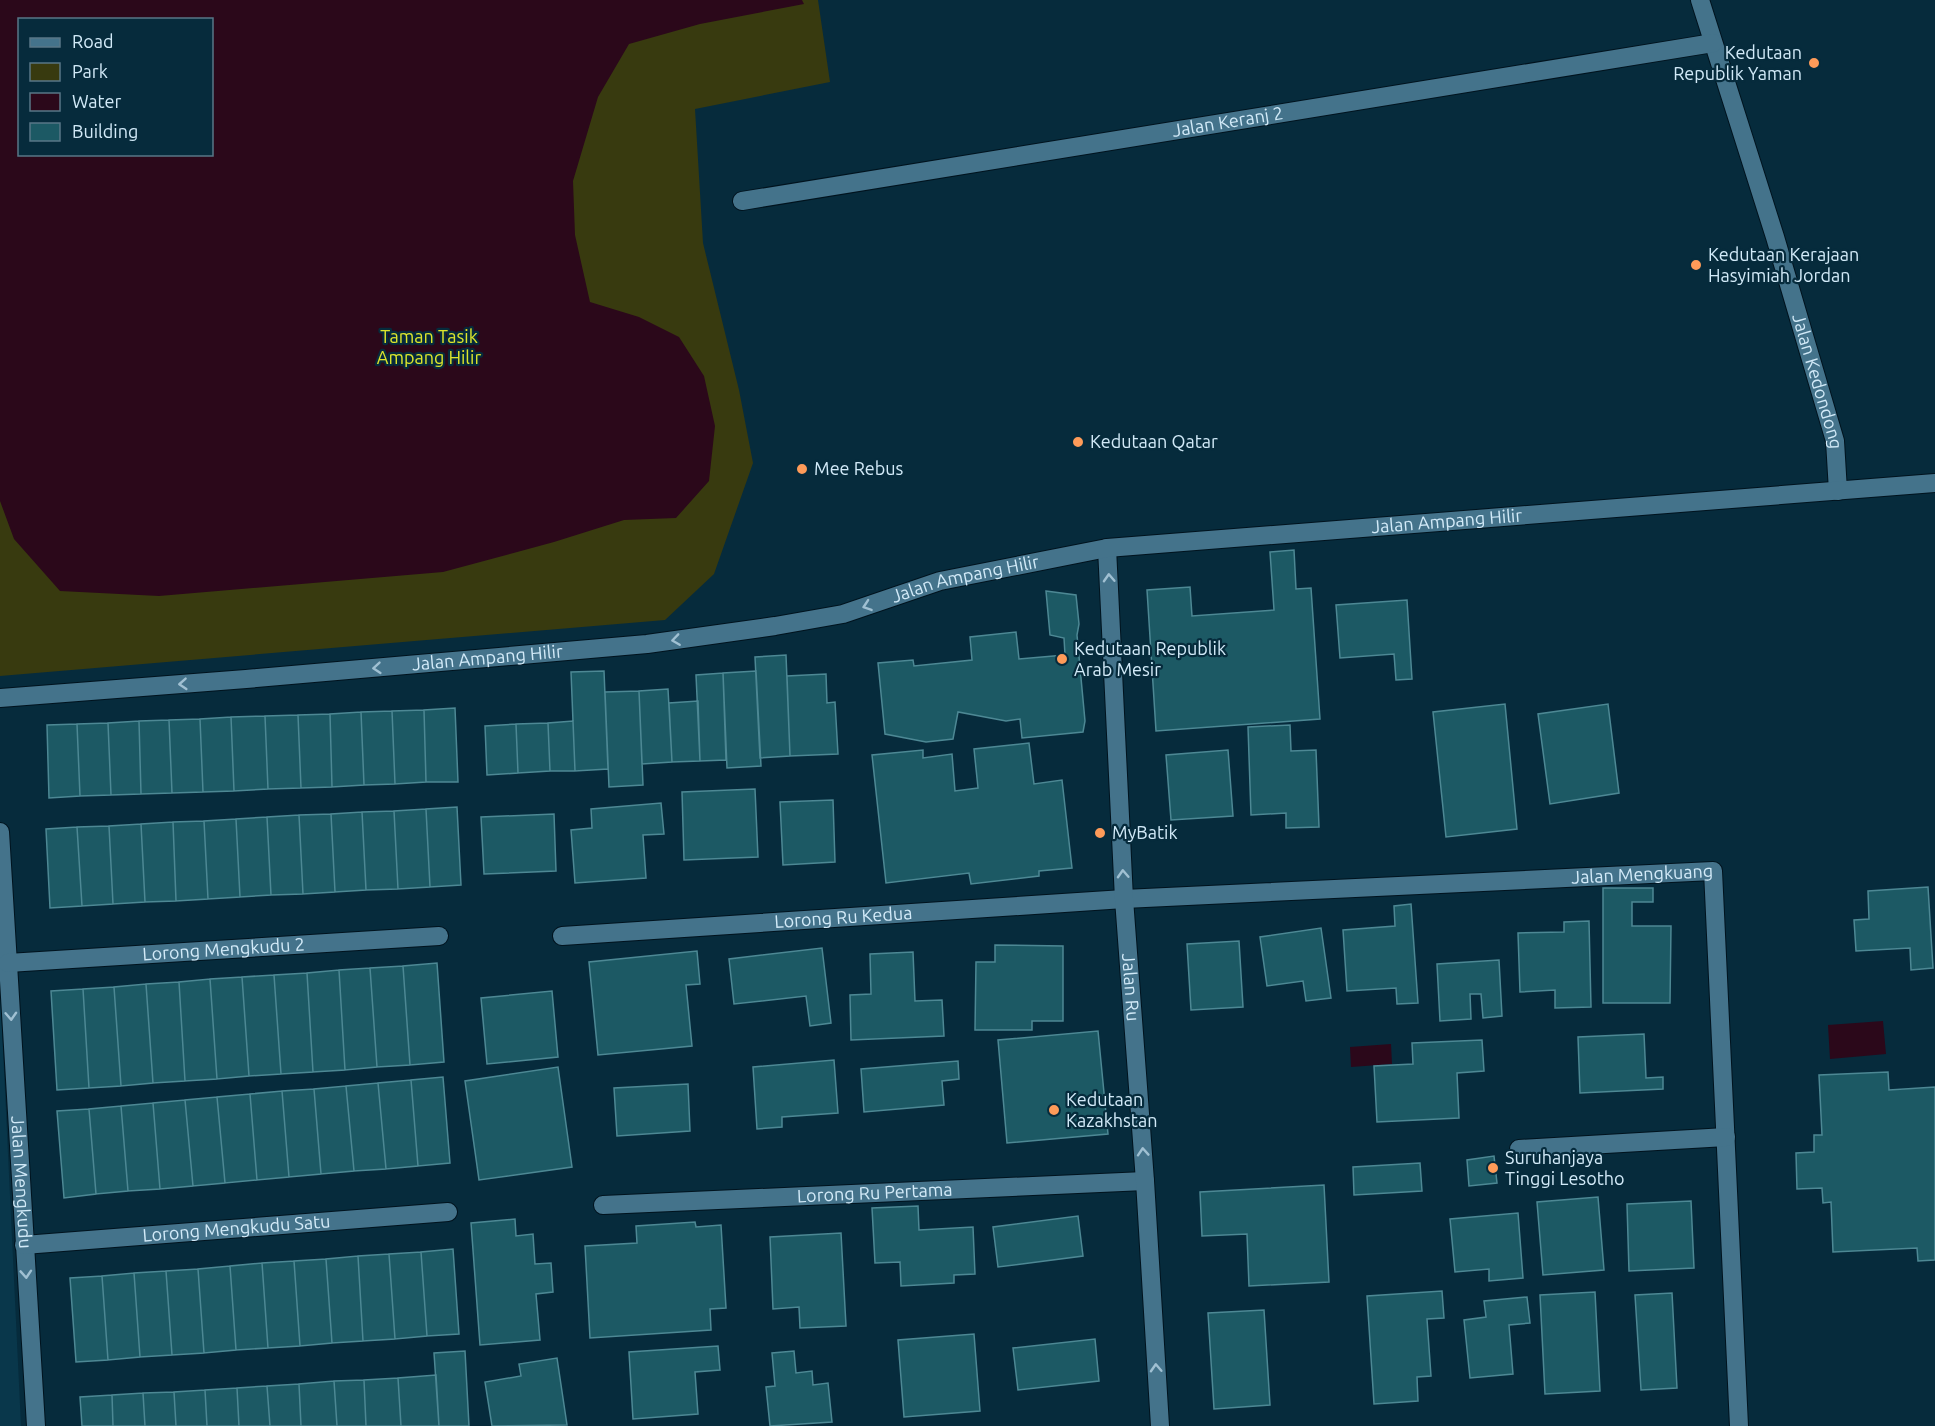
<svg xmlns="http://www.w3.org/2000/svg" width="1935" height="1426" font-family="Ubuntu,sans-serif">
<rect width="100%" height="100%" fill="#062b3c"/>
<path fill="#09374b" d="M0 987 21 1426H0Z"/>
<path fill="#383a0f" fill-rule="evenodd" d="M0 0H818L830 82 695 109 703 243 739 390 753 463 714 574 665 620 0 676ZM20 20H212V154H20Z"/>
<path fill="#2b081a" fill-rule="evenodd" d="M0 0H802L804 4 700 24 629 44 598 97 573 181 575 235 590 302 639 317 679 337 704 376 715 426 709 481 676 518 624 520 554 542 443 572 159 596 60 591 14 539 0 501ZM20 20H212V154H20Z
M1883 1021 1886 1054 1830 1059 1828 1025Z
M1391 1044 1392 1064 1351 1067 1350 1047Z"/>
<path fill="#1c5964" stroke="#4d8894" stroke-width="1.5" d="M1294 550 1296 589 1311 588 1320 719 1156 731 1147 590 1190 587 1192 616 1274 610 1270 552Z
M1046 591 1076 595 1079 624 1077 635 1085 721 1083 732 1022 738 1020 719 1006 721 958 712 953 739 926 742 885 734 878 663 913 660 914 666 972 660 970 637 1016 632 1019 659 1065 655 1064 638 1050 635Z
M1407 600 1412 679 1396 680 1394 654 1340 658 1336 605Z
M786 655 790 756 760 758 755 657Z
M604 671 608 769 575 771 571 672Z
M756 671 761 766 727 768 723 673Z
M723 673 726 760 700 761 696 675Z
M826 674 827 703 835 702 838 754 790 756 787 676Z
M668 689 672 762 642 764 639 691Z
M639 691 643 785 609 787 605 692Z
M698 701 700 761 672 762 669 703Z
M1505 704 1517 829 1446 837 1433 712Z
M1608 704 1619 793 1550 804 1538 714Z
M455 708 458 782H426L424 710Z
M424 710 426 782 395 784 392 711Z
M392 711 395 784 364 785 361 712Z
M361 712 364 785 332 787 330 714Z
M330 714 332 787 301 788 298 715Z
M298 715 301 788 268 789 265 716Z
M265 716 268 789 234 791 231 717Z
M231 717 234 791 203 792 200 719Z
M200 719 203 792 172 793 169 720Z
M169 720 172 793 141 794 139 721Z
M139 721 141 794 111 795 108 723Z
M573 721 575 771H550L548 723Z
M108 723 111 795 80 796 77 724Z
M548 723 550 771 518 773 516 724Z
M77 724 80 796 49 798 47 725Z
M516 724 518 773 487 775 485 726Z
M1290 725 1291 751 1316 750 1319 827 1286 828V813L1251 815 1248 727Z
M1029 743 1034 784 1062 780 1072 868 1039 871V876L971 884 969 873 886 883 872 755 923 750V758L952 754 955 791 978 788 974 749Z
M1228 750 1233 816 1171 820 1166 755Z
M755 789 758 857 684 860 682 792Z
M833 800 835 862 783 865 780 802Z
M661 803 664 834 643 835 646 878 575 883 571 830 592 828 591 809Z
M457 807 461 885 430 887 426 809Z
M426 809 430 887 398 889 394 811Z
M394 811 398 889 366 890 362 812Z
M362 812 366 890 335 892 331 814Z
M331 814 335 892 303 894 299 815Z
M554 814 556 871 484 874 481 817Z
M299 815 303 894 271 895 267 817Z
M267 817 271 895 240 897 236 819Z
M236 819 240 897 208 899 204 821Z
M204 821 208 899 176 901 173 822Z
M173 822 176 901 145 902 141 824Z
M141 824 145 902 113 904 109 826Z
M109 826 113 904 82 906 77 827Z
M77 827 82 906 50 908 46 829Z
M1928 887 1933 968 1911 970 1910 948 1856 951 1854 920 1869 919 1868 891Z
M1603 888H1653V902H1632V926H1671L1670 1003H1603Z
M1411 904 1418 1003 1397 1004 1396 988 1347 991 1343 930 1395 926 1394 906Z
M1589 921 1591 1007 1555 1008V990L1520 992 1518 933 1564 932V922Z
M1321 928 1331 998 1306 1001 1303 981 1267 986 1260 937Z
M1239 941 1243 1007 1191 1010 1187 944Z
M995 945 1063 946V1021H1032V1030H975L976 962H995Z
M822 948 831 1023 810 1026 806 996 734 1004 729 959Z
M697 951 700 984 686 985 692 1046 598 1055 589 962Z
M913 952 915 1001 942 1000 944 1036 851 1040 850 995 871 994 870 954Z
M1499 960 1502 1016 1483 1018 1481 994H1470L1471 1019 1440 1021 1437 964Z
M437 963 444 1062 410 1065 403 966Z
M403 966 410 1065 377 1067 370 968Z
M370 968 377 1067 345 1070 339 970Z
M339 970 345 1070 313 1072 307 973Z
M307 973 313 1072 281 1074 274 975Z
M274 975 281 1074 249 1076 242 977Z
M242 977 249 1076 217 1079 210 979Z
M210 979 217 1079 185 1081 179 982Z
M179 982 185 1081 153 1083 146 984Z
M146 984 153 1083 121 1086 114 987Z
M114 987 121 1086 89 1088 83 989Z
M83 989 89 1088 57 1090 51 991Z
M552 991 558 1057 487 1064 481 998Z
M1098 1031 1108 1134 1007 1143 998 1040Z
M1644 1034 1646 1078 1663 1077V1089L1580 1093 1578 1037Z
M1482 1040 1484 1071 1457 1073 1459 1118 1377 1122 1374 1066 1413 1064 1412 1043Z
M834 1060 838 1113 782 1117V1127L757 1129 753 1067Z
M958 1061 959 1079 942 1081 944 1105 864 1112 861 1069Z
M558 1067 572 1167 479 1180 465 1081Z
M1888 1072 1889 1090 1935 1087V1260L1918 1261 1917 1248 1833 1252 1831 1202 1823 1203 1822 1188 1797 1189 1796 1153 1814 1152V1135H1822L1819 1075Z
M443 1077 450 1163 418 1166 411 1080Z
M411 1080 418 1166 386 1169 378 1083Z
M378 1083 386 1169 354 1171 346 1086Z
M688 1084 690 1131 617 1136 614 1088Z
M346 1086 354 1171 321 1174 314 1089Z
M314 1089 321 1174 289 1177 282 1091Z
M282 1091 289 1177 257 1180 250 1094Z
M250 1094 257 1180 225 1183 217 1097Z
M217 1097 225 1183 193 1186 185 1100Z
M185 1100 193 1186 160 1189 153 1103Z
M153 1103 160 1189 128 1191 121 1106Z
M121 1106 128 1191 96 1194 89 1109Z
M89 1109 96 1194 64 1198 57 1111Z
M1494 1156 1497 1183 1469 1186 1467 1160Z
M1420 1163 1422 1191 1354 1195 1353 1167Z
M1324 1185 1329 1282 1249 1286 1247 1234 1202 1236 1200 1192Z
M1598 1197 1604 1270 1543 1275 1537 1202Z
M1691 1201 1694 1268 1629 1271 1627 1204Z
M918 1206 919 1230 973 1227 975 1274 954 1275V1283L901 1286 900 1262 875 1263 872 1208Z
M1518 1213 1523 1278 1489 1281V1269L1455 1272 1450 1219Z
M1078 1216 1083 1256 998 1267 993 1227Z
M515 1219 516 1236 533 1234 535 1264 551 1263 553 1292 536 1294 540 1340 480 1345 471 1223Z
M695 1222 696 1227 721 1225 726 1308 710 1309 711 1330 590 1338 585 1246 637 1243 636 1226Z
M841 1233 846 1326 800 1328 799 1307 773 1309 770 1237Z
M453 1249 459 1334 427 1336 421 1252Z
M421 1252 427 1336 395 1339 389 1254Z
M389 1254 395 1339 363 1341 358 1256Z
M358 1256 363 1341 332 1343 326 1259Z
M326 1259 332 1343 300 1346 294 1261Z
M294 1261 300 1346 268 1348 262 1263Z
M262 1263 268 1348 236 1350 230 1266Z
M230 1266 236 1350 204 1353 198 1269Z
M198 1269 204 1353 172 1355 166 1271Z
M166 1271 172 1355 140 1357 134 1273Z
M134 1273 140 1357 108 1360 102 1276Z
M102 1276 108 1360 76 1362 70 1278Z
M1442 1291 1444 1318 1427 1319 1431 1376 1417 1377 1418 1401 1374 1404 1367 1296Z
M1595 1292 1600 1391 1545 1394 1540 1295Z
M1672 1293 1677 1388 1641 1390 1635 1295Z
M1527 1297 1530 1323 1509 1325 1513 1374 1470 1378 1464 1320 1486 1317 1484 1301Z
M1264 1310 1270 1405 1214 1409 1208 1313Z
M974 1334 980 1411 904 1417 898 1340Z
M1095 1339 1099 1381 1018 1390 1013 1348Z
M718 1346 720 1370 695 1372 698 1414 633 1419 629 1352Z
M465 1351 469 1426H439L434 1353Z
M794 1351 796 1373 812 1371 813 1385 828 1383 832 1422 770 1426 766 1387 775 1386 772 1353Z
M557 1358 567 1425 492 1426 485 1382 521 1376 519 1364Z
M436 1375 439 1426H401L398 1378Z
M398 1378 401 1426H366L364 1380Z
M364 1380 366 1426H337L334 1381Z
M334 1381 337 1426H301L299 1384Z
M299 1384 301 1426H270L267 1386Z
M267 1386 270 1426H239L237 1388Z
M237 1388 239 1426H207L205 1390Z
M205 1390 207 1426H176L174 1392Z
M174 1392 176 1426H145L143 1393Z
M143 1393 145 1426H113L112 1395Z
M112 1395 113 1426H82L80 1397Z"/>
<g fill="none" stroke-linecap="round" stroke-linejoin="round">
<g stroke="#00131e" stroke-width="20">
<g id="street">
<path id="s1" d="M1700 0 1775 237 1835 441 1838 491"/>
<path id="s2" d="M742 201 1713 43"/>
<path id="s3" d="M0 832 36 1426"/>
<path id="s4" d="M562 936 1124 899 1713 871 1739 1426"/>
<path id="s5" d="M8 963 439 936"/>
<path d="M1519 1149 1726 1137"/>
<path id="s6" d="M603 1205 1145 1181"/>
<path id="s7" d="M24 1245 448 1212"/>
</g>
</g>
<g stroke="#00131e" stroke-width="20">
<g id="secondary">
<path id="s8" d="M1107 548 1124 899 1145 1181 1160 1426"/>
<path id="s9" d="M0 698 246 679 647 644 775 626 843 614 940 581 1107 548 1935 483"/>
</g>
</g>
<use href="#street" stroke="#44738b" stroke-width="18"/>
<use href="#secondary" stroke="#44738b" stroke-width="18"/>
</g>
<defs><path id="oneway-chevron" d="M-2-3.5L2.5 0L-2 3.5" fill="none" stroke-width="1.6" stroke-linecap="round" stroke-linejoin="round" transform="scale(1.5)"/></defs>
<g stroke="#a0c0d2">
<use href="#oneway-chevron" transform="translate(1109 578) rotate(-93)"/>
<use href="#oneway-chevron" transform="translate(867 606) rotate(161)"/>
<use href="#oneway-chevron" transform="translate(676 640) rotate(172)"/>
<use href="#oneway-chevron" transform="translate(377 668) rotate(175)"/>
<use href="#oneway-chevron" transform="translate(183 684) rotate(176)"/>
<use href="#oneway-chevron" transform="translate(1123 874) rotate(-93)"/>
<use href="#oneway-chevron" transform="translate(11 1016) rotate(87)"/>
<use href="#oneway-chevron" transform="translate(1143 1152) rotate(-94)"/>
<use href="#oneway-chevron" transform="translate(26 1274) rotate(86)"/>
<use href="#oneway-chevron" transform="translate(1156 1368) rotate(-93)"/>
</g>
<g fill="#fe9b59" stroke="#062b3c" stroke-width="2">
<circle cx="1814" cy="63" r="6"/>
<circle cx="1696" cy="265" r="6"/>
<circle cx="1078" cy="442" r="6"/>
<circle cx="802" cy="469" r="6"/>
<circle cx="1062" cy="659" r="6"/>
<circle cx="1100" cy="833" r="6"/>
<circle cx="1054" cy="1110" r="6"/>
<circle cx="1493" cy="1168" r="6"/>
</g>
<g text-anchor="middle" stroke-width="4.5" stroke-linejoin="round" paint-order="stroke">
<g font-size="18" fill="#d2eaf8" stroke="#062b3c" text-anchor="start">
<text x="1802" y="59" text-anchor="end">Kedutaan<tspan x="1802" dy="21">Republik Yaman</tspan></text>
<text x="1708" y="261">Kedutaan Kerajaan<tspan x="1708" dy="21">Hasyimiah Jordan</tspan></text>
<text x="1090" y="448">Kedutaan Qatar</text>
<text x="814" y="475">Mee Rebus</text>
<text x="1074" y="655">Kedutaan Republik<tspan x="1074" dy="21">Arab Mesir</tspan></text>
<text x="1112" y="839">MyBatik</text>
<text x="1066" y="1106">Kedutaan<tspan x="1066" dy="21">Kazakhstan</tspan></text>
<text x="1505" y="1164">Suruhanjaya<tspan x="1505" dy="21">Tinggi Lesotho</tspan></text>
</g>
<g font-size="18" fill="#d2eaf8" stroke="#062b3c">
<text dy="6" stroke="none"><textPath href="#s2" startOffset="492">Jalan Keranj 2</textPath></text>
<text dy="6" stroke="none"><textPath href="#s1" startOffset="399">Jalan Kedondong</textPath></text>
<text dy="6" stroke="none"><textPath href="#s9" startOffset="1461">Jalan Ampang Hilir</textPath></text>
<text dy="6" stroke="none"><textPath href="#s9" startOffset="975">Jalan Ampang Hilir</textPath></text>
<text dy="6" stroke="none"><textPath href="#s9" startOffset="489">Jalan Ampang Hilir</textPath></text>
<text dy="6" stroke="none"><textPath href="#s4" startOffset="1082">Jalan Mengkuang</textPath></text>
<text dy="6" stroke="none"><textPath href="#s4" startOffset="282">Lorong Ru Kedua</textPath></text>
<text dy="6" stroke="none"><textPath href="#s5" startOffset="216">Lorong Mengkudu 2</textPath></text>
<text dy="6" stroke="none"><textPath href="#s8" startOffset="440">Jalan Ru</textPath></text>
<text dy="6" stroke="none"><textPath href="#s3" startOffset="351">Jalan Mengkudu</textPath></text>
<text dy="6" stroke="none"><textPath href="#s6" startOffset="272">Lorong Ru Pertama</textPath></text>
<text dy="6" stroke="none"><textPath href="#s7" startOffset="213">Lorong Mengkudu Satu</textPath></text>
</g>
<g font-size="18" fill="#dde52c" stroke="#062b3c">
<text x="429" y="343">Taman Tasik<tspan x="429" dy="21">Ampang Hilir</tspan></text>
</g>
</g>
<rect x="18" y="18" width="195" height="138" fill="#062b3c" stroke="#587787" stroke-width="1.5"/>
<rect x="30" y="38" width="30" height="9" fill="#44738b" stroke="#587787" stroke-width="1.5"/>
<text x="72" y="48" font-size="18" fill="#d2eaf8">Road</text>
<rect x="30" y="63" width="30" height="18" fill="#383a0f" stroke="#587787" stroke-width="1.5"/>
<text x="72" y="78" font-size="18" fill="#d2eaf8">Park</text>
<rect x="30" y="93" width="30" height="18" fill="#2b081a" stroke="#587787" stroke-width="1.5"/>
<text x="72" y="108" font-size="18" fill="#d2eaf8">Water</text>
<rect x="30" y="123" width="30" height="18" fill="#1c5964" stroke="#587787" stroke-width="1.5"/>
<text x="72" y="138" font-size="18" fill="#d2eaf8">Building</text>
</svg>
